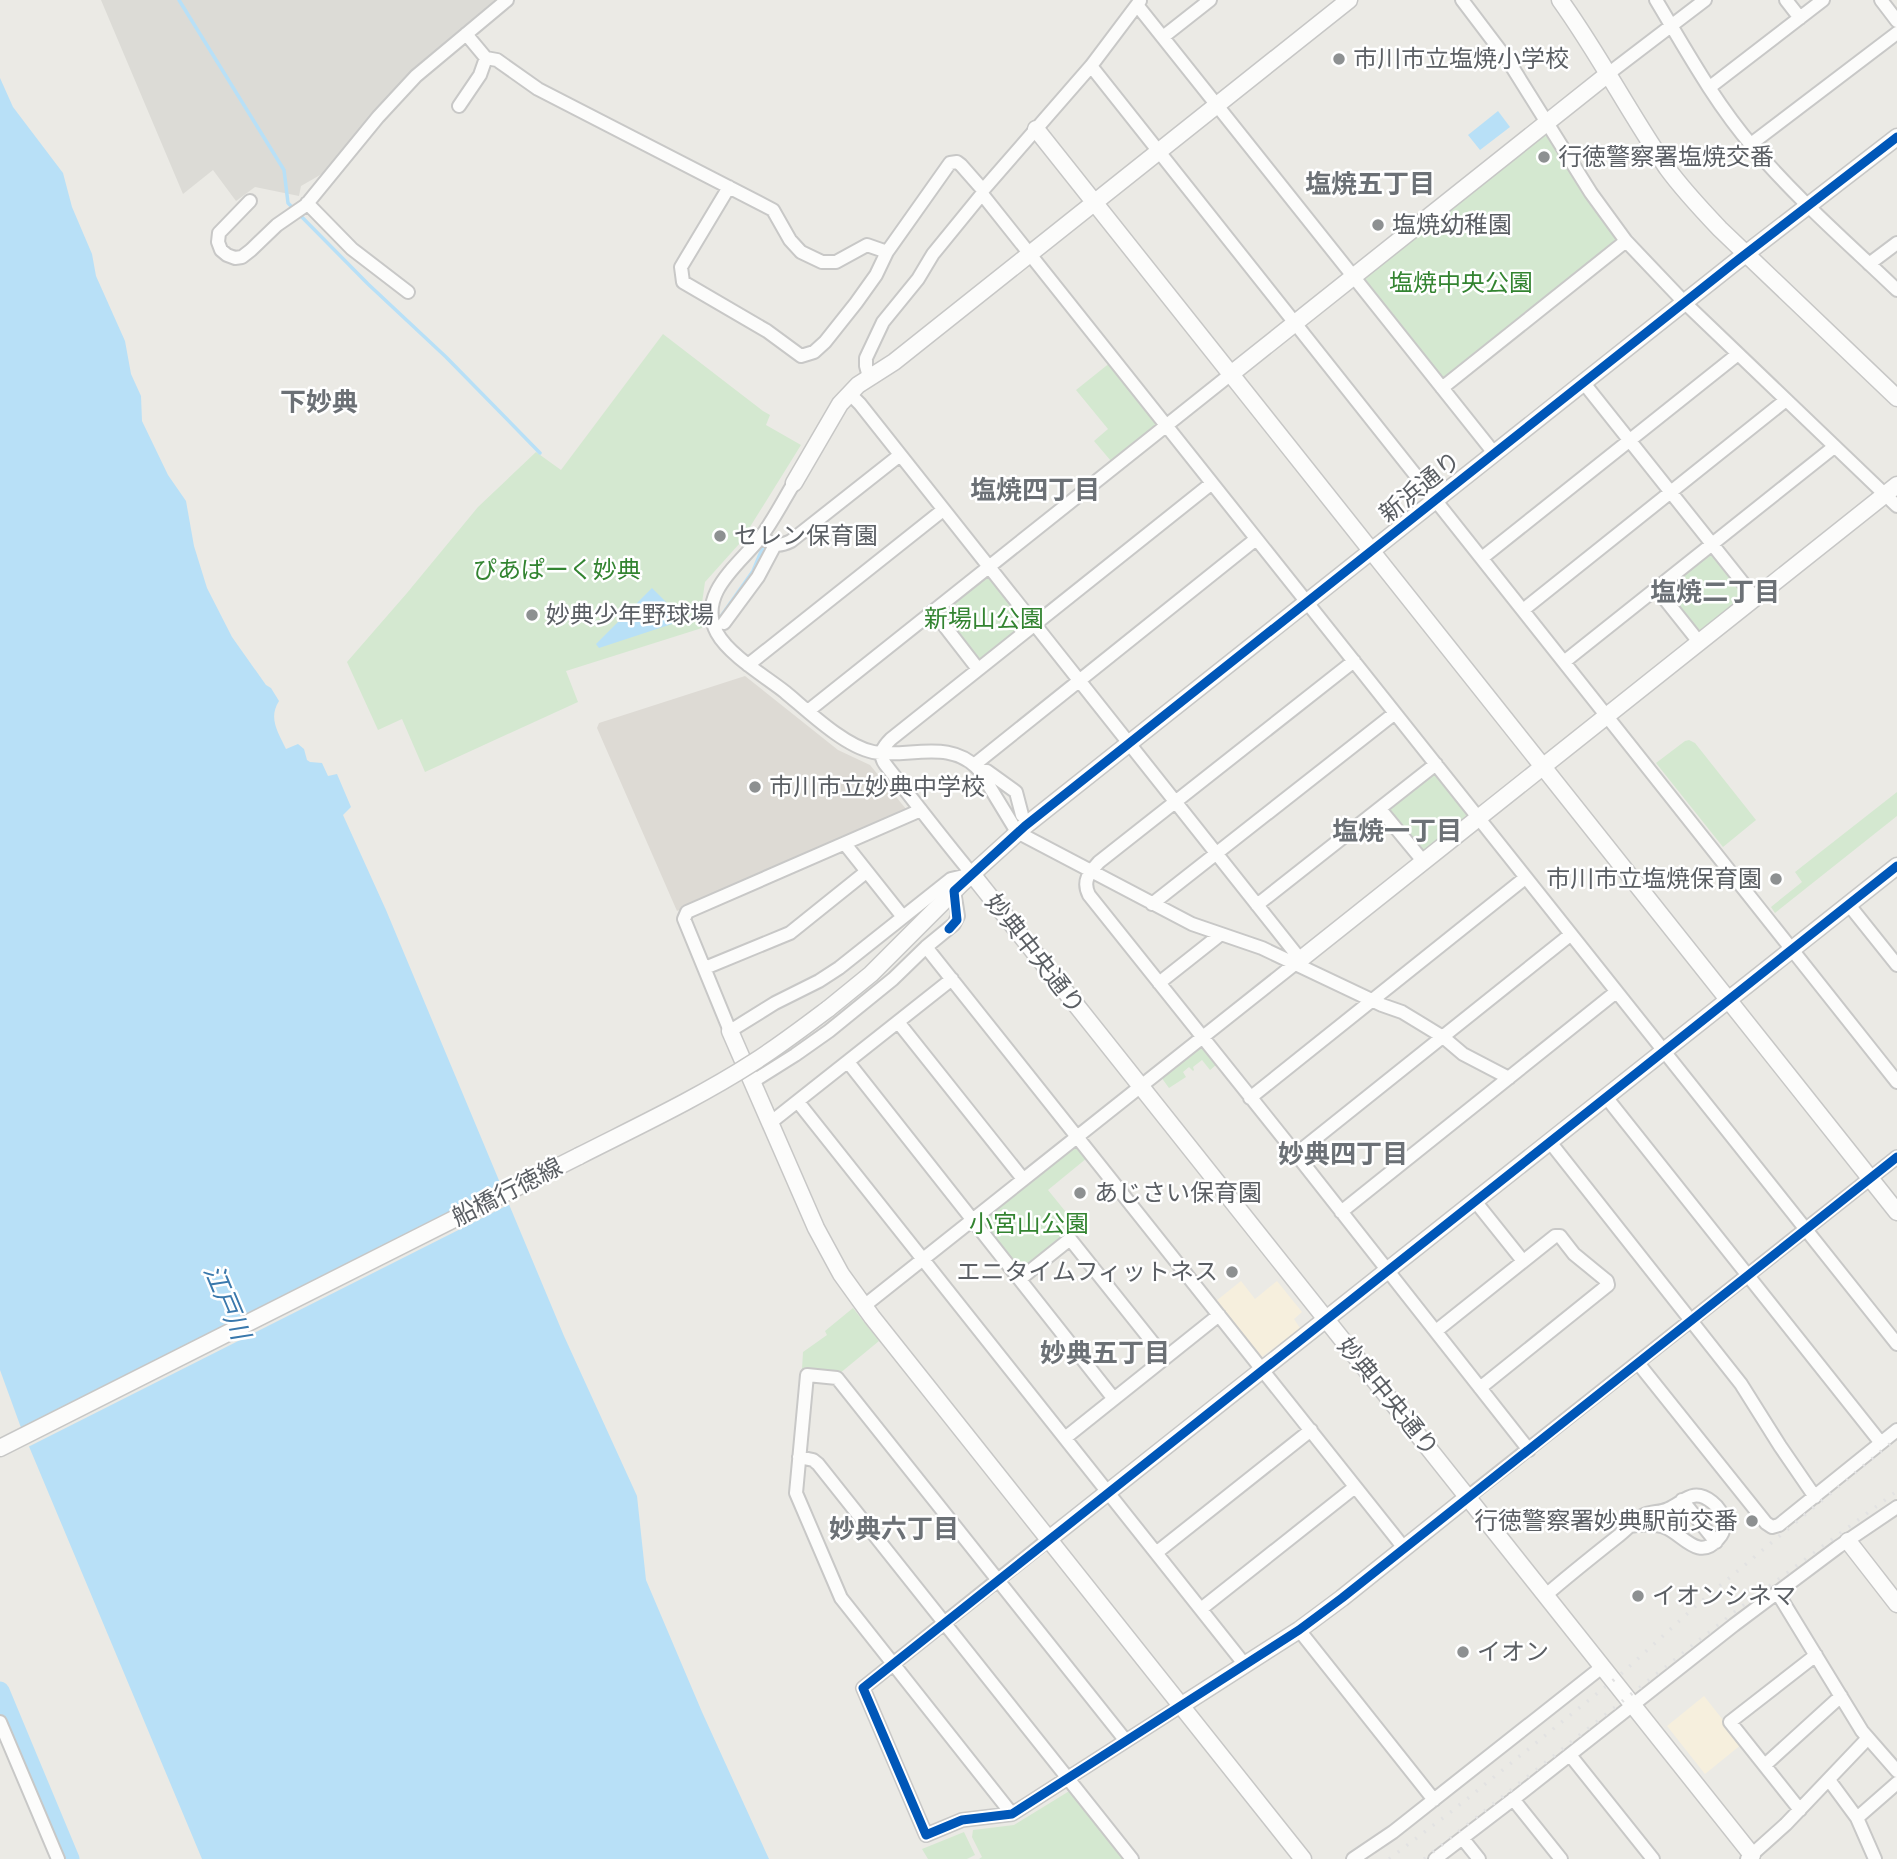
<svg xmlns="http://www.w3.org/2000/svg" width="1897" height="1859" font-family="'DejaVu Sans','Noto Sans JP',sans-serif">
<rect width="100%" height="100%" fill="#ebeae5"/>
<path fill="#f6efdd" d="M1241 1281 1255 1299 1277 1281 1302 1312 1294 1319 1300 1328 1262 1357 1216 1301Z
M1704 1696 1742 1744 1705 1774 1667 1726Z"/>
<path fill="#dcdbd6" d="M101 0H499L354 136 327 171 301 186 299 196 255 187 236 201 213 170 183 194Z"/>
<path fill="#dddad4" d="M745 676 838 750 870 765 906 809V814L677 911 597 728 599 723Z"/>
<path fill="#d4e8d0" d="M1544 136H1549L1617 238V243L1445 380 1441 379 1364 283 1365 275Z
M663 334 763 411 770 415 766 425 801 445 740 543 705 582 701 610 702 628 566 671 578 702 425 772 402 719 378 730 347 662 407 593 478 507 536 452 561 470Z
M1111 362 1157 419 1156 425 1111 461 1094 441 1108 429 1076 390Z
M1709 554H1713L1745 593 1744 598 1700 634 1664 593V588Z
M986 577 992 578 1026 621V626L981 662H976L941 617 942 612Z
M1689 740 1695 743 1756 820 1723 847 1656 763 1685 741Z
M1431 774H1438L1469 813V820L1424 855 1387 813 1388 808Z
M1897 792V816L1775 913 1771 907 1802 882 1795 872Z
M1201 1047 1216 1065 1210 1070 1202 1060 1193 1067 1194 1070 1193 1071 1189 1067 1183 1072 1186 1077 1169 1088 1161 1077Z
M1072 1147H1078L1087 1158 1048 1190 1078 1227 1023 1271H1018L981 1223 982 1218Z
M853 1308 879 1341 839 1374 802 1369 803 1352 827 1335 825 1331Z
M1071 1790 1126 1859H979L982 1857 972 1837 973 1830 1014 1825Z
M964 1832 975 1855 967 1859H928L922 1849Z"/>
<path fill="#b8e0f7" d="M0 78 13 107 63 173 72 207 92 254 96 276 125 341 131 374 141 396 142 421 168 475 186 501 194 546 207 588 232 637 266 685 271 688 279 701C268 718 278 732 286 749L298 744 304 749 307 760 310 762 322 763 328 776 337 774 351 807 343 815 386 910 564 1336 637 1496 646 1580 702 1712 769 1859H202L20 1425 0 1370Z
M1498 111 1510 127 1480 150 1468 135Z
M652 588 675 611 678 622 599 648 596 644Z"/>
<path fill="#ebeae5" d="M505 1186 512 1203 26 1448 20 1432Z"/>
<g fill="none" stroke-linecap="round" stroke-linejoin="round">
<path stroke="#b8e0f7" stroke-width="3.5" d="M179 0 284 170 288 203 368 284 446 357 540 453
M717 622 753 571 765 542"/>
<path stroke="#b8e0f7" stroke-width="19" d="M0 1691 70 1859"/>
<g stroke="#c8c8c7" stroke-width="16">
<path id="street" d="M1462 0 1509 62 1591 193 1626 241 1684 302 1897 506
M1656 0C1686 50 1715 103 1753 147 1797 199 1848 243 1897 290
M1786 0 1800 18
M1881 0 1897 21
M1137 5 1494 453
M466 34 486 58 497 60 538 89 773 210 790 240 801 252 822 262H836L867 245 887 252
M1163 37 1210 0
M1091 66 1897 1082
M1608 74 1705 0
M1710 87 1823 0
M459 106 480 75 486 58
M1751 144 1897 33
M729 187 681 267 683 282 767 331 801 356 814 352 825 342 856 303 876 275 887 252 950 163 957 162 961 165 983 190
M982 194 1897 1344
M250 201 219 233 218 242 221 250 227 255 235 258 242 257 251 250 277 225 306 205 378 117 416 76 507 0
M307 203 352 249 408 292
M1869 264 1897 243
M869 377 866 366V358L883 322 918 279 933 254 982 194 983 190 1091 66 1140 1
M1583 382 1755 598
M1442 388 1626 241
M849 393 860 404 1300 959
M794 483C783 501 773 521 760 538 740 564 696 594 717 633 729 655 766 677 785 692 808 711 844 746 873 752 907 759 951 737 980 771L1017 832 1192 924 1262 948 1382 1005 1402 1012 1443 1037 1463 1054 1509 1078
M761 537C773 544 777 548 791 541L900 455
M1482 558 1738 354
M1656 588 1699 642
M1523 610 1786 400
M933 611 978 669
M724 623 758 577 775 545
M1354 661 1099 862C1089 873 1082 881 1089 895L1296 1154 1529 1450
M1564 662 1834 447
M748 665 943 510
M808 711 1231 374
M974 765 1256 539
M980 771H987L1016 792 1022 815
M1380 809 1423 861
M921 810 687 912 684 919 730 1031 775 1003 819 981 839 968 951 879 972 874C942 838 914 801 885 764 878 754 883 747 891 739L1212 483
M845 844 903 917
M1152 904 1395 713
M1257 905 1436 764
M1849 905 1897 965
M926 947 1404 1548
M705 968 790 933 866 872
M1159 983 1221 934
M898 1022 1023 1179
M848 1062 1114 1399
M752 1082 795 1055 829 1031 893 979 926 947 954 924 958 916 954 891
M1606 1097 1881 1443
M1250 1098 1525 878
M798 1102 1245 1665
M770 1123 952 979
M1550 1142 1741 1384 1780 1446 1815 1497
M1296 1154 1570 935
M1475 1201 1523 1261
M1341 1212 1616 992
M1020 1279 1070 1239 1165 1358
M864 1306 1296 963
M1436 1331 1555 1236H1560L1574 1254 1607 1281 1608 1285 1480 1388
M1638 1363 1766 1523 1772 1527 1779 1525 1897 1430
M1065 1438 1219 1315
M799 1457 813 1460 818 1464 1132 1859
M1468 1497 1897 1157
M1682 1500 1716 1542
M1049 1539 863 1688 926 1835 962 1820 1012 1814 1182 1705
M1156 1553 1311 1430
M1777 1592 1862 1731 1897 1771
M1546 1595C1569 1575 1593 1556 1617 1537 1626 1530 1633 1522 1642 1516 1650 1511 1660 1513 1668 1509 1684 1502 1693 1487 1712 1502 1717 1506 1722 1512 1723 1519 1725 1527 1723 1534 1718 1539 1699 1561 1684 1536 1667 1528 1655 1523 1643 1524 1630 1526
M1201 1609 1355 1487
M1299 1630 1434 1800
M0 1722 58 1859
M1570 1755 1653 1859
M1765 1765 1841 1696
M1829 1780 1857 1818 1875 1859
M1513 1799 1561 1859
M1800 1810 1730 1722 1816 1655
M1012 1814 841 1598 796 1493 807 1375 837 1378 1126 1741
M1857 1818 1897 1783
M1463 1839 1479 1859
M1353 1859 1393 1832 1602 1667
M1435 1859 1520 1794 1734 1625 1838 1547 1897 1507
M1747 1859 1786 1824 1868 1738"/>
</g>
<g stroke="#c7c7c6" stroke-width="19">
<path id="secondary" d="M1560 0C1599 54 1629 113 1667 168 1683 190 1701 209 1720 229L1897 398
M1036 129 1897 1212
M1231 374 1608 74
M794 483 840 404 858 385 894 362 1349 0
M972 874 1752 1855
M1296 963 1897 485
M828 1009 871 974 961 884 1025 826 1734 263 1897 137
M730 1031 816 1228 841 1274 872 1317 1303 1859
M0 1448 579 1156
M1049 1539 1897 866
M1848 1541 1897 1604
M1182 1705 1299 1630 1342 1598 1468 1497"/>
</g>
<use href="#street" stroke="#fcfcfb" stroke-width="12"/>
<use href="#secondary" stroke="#fcfcfb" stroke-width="16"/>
<path stroke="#e2e2e2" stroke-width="3.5" stroke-dasharray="2 9" stroke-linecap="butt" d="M1389 1859 1452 1811 1621 1674 1698 1604 1897 1438
M1424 1859 1737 1610 1897 1491"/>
<g stroke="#c7c7c6" stroke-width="19" stroke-linecap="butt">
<path id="secondary-bridge" d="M579 1156C638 1126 698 1098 754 1062 779 1046 804 1027 828 1009"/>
</g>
<use href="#secondary-bridge" stroke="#fcfcfb" stroke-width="16"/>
<g stroke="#fff" stroke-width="13">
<path id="cycleway" d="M1897 866 863 1688 926 1835 962 1820 1012 1814 1299 1630 1342 1598 1897 1157
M949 929 957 920 954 891 1025 826 1734 263 1897 137"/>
</g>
<use href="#cycleway" stroke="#0057b8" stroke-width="9"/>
</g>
<g fill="#8d9091" stroke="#fff" stroke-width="2.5">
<circle cx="1339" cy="59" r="7"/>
<circle cx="1544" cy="157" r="7"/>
<circle cx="1378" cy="225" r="7"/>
<circle cx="720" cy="536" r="7"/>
<circle cx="532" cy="615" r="7"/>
<circle cx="755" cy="787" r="7"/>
<circle cx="1776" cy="879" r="7"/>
<circle cx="1080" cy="1193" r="7"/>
<circle cx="1232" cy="1272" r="7"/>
<circle cx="1752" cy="1521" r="7"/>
<circle cx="1638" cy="1596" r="7"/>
<circle cx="1463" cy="1652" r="7"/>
</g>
<g text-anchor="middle" stroke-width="5" stroke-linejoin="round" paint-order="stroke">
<g font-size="24" fill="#5b5f64" stroke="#fff" text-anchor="start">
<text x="1353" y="67">市川市立塩焼小学校</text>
<text x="1558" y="165">行徳警察署塩焼交番</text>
<text x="1392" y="233">塩焼幼稚園</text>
<text x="734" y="544">セレン保育園</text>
<text x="546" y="623">妙典少年野球場</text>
<text x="769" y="795">市川市立妙典中学校</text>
<text x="1762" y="887" text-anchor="end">市川市立塩焼保育園</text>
<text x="1094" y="1201">あじさい保育園</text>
<text x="1218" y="1280" text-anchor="end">エニタイムフィットネス</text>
<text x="1738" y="1529" text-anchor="end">行徳警察署妙典駅前交番</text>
<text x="1652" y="1604">イオンシネマ</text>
<text x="1477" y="1660">イオン</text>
</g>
<g font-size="24" fill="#338431" stroke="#fff">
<text x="1461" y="291">塩焼中央公園</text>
<text x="557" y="578">ぴあぱーく妙典</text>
<text x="984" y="627">新場山公園</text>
<text x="1029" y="1232">小宮山公園</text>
</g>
<g font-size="24" fill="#5b5f64" stroke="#fff">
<text transform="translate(1420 487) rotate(-39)" y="8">新浜通り</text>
<text transform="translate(1035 954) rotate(52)" y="8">妙典中央通り</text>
<text transform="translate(507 1192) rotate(-27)" y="8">船橋行徳線</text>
<text transform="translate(1388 1397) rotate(51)" y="8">妙典中央通り</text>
</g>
<g font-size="26" font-weight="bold" fill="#6c7176" stroke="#fff">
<text x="1370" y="193">塩焼五丁目</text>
<text x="319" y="411">下妙典</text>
<text x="1035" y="499">塩焼四丁目</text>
<text x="1715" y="601">塩焼二丁目</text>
<text x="1397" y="840">塩焼一丁目</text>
<text x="1343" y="1163">妙典四丁目</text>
<text x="1105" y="1362">妙典五丁目</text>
<text x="894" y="1538">妙典六丁目</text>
</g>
<g font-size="26" font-style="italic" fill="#3978ac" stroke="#fff">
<text transform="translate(227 1302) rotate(67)" y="9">江戸川</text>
</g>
</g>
</svg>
